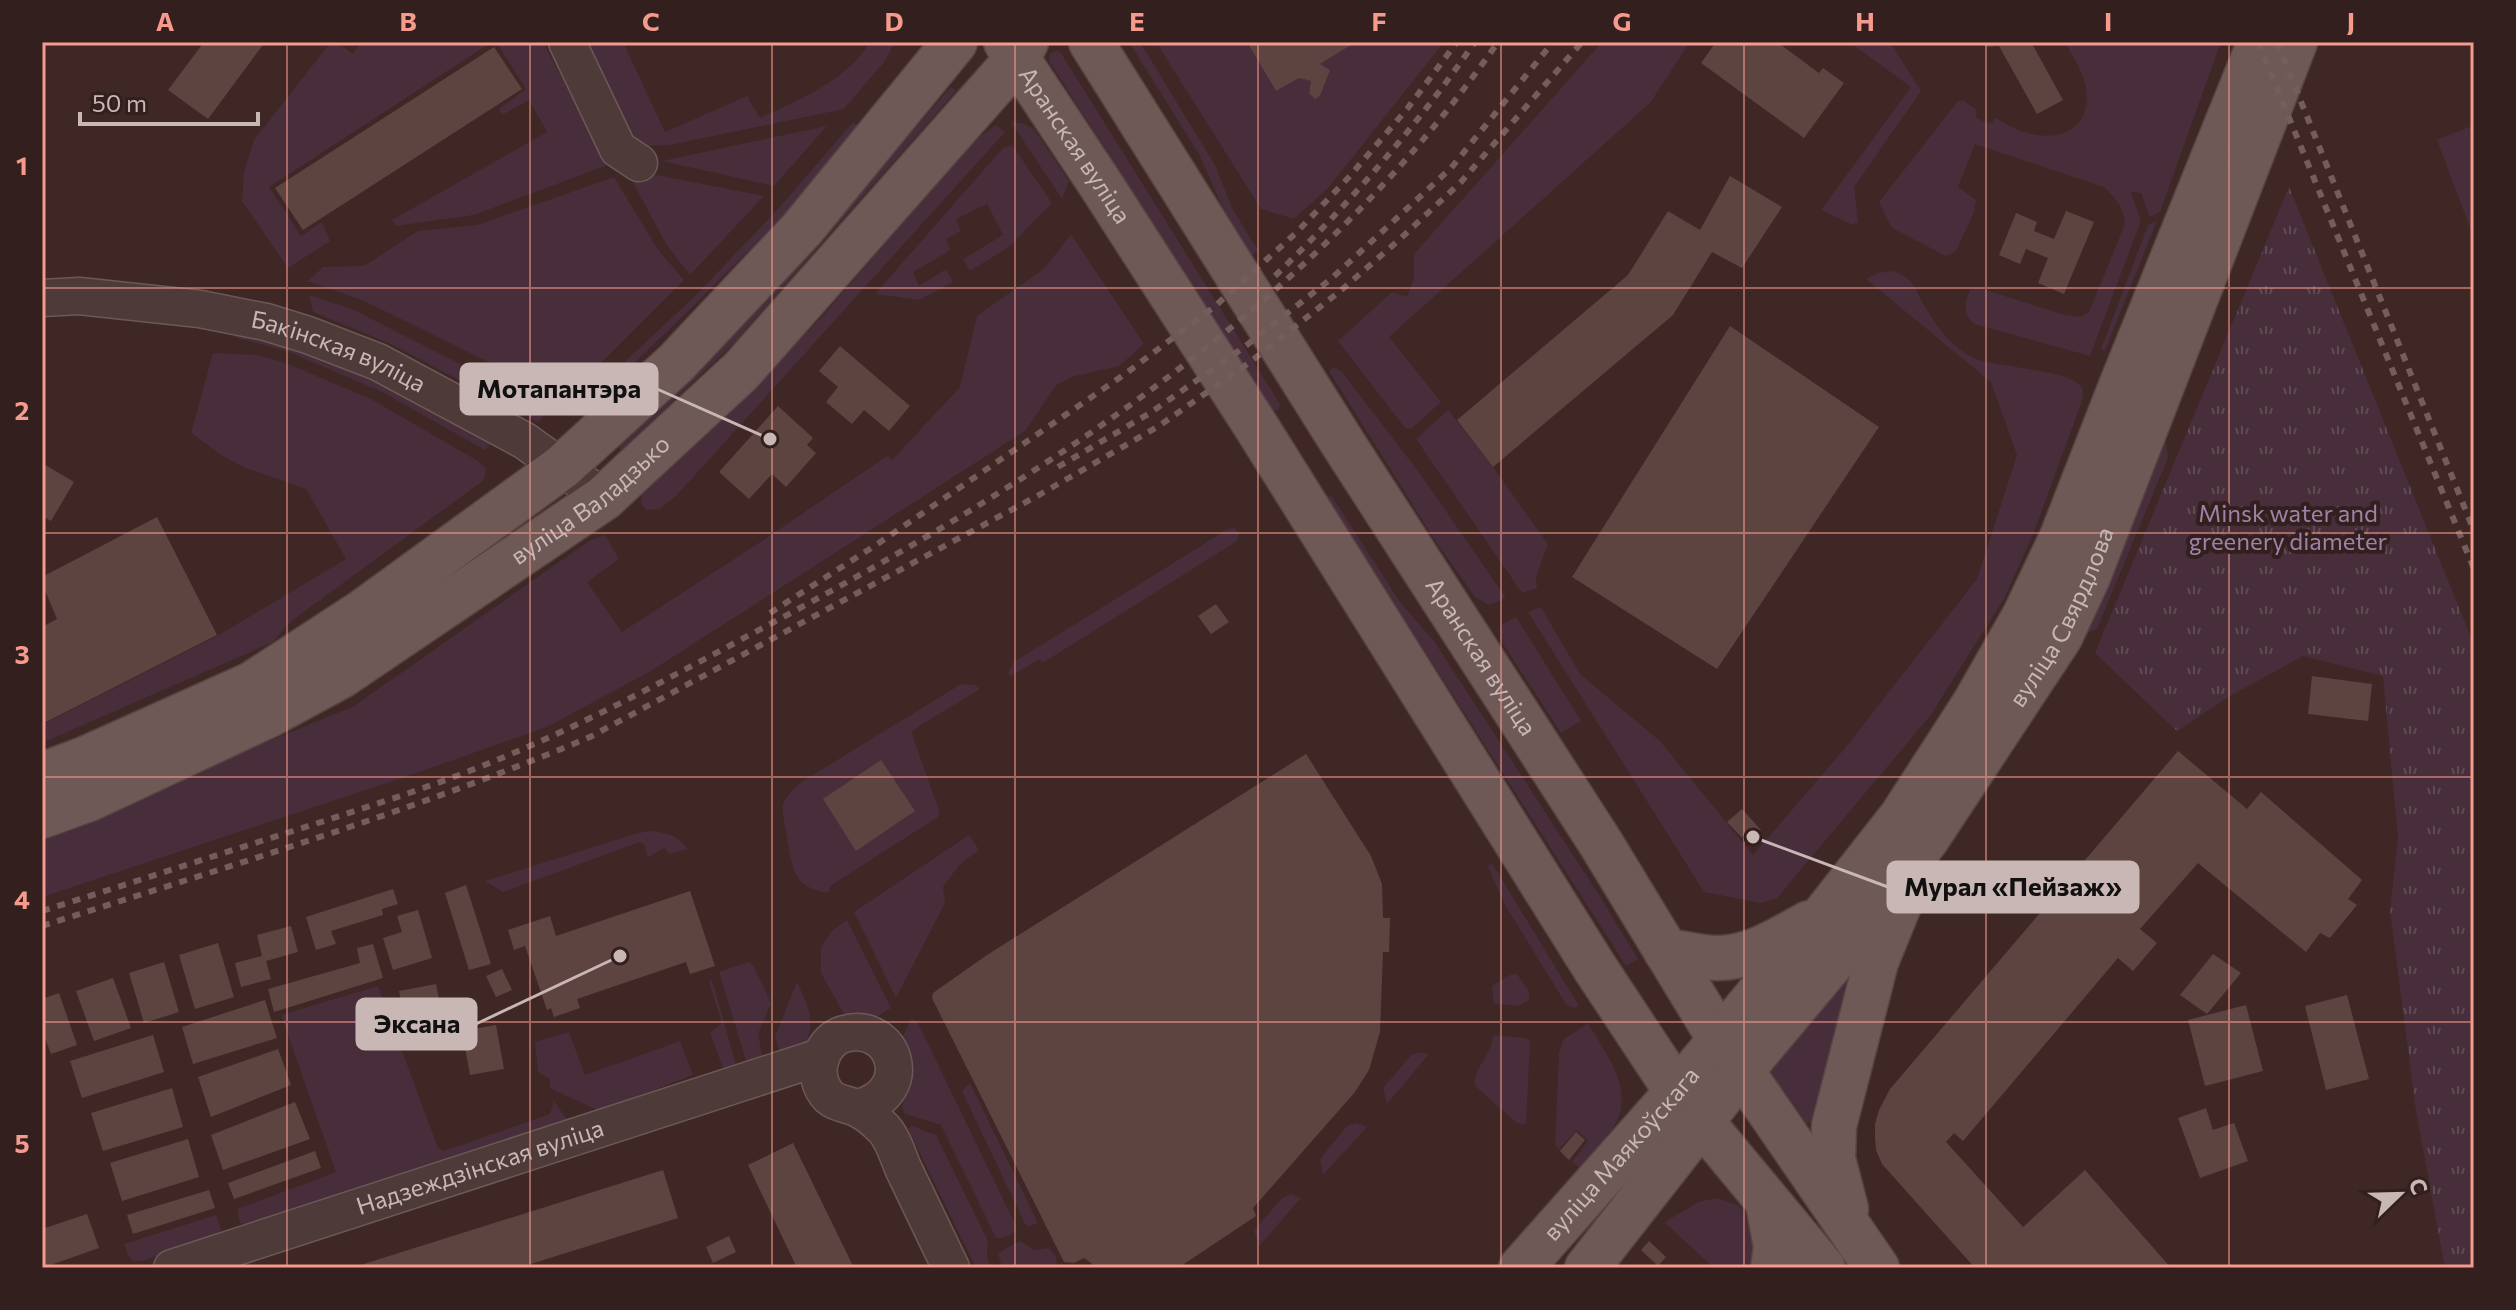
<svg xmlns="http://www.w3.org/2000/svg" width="2516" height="1310" font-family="Commissioner,sans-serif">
<defs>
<pattern id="park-tufts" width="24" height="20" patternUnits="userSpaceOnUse" patternTransform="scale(2)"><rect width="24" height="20" fill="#472e3a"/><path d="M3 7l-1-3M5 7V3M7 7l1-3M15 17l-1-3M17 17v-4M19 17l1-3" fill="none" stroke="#604a54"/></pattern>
</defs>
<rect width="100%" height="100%" fill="#3e2725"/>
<path fill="#472e3a" d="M331 42H337L353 54 360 42H492L269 187 301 236 322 222 330 241 288 268 242 201 244 172 254 140Z
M496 42H543L608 165 474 215 396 226 392 220 547 132 529 100 502 115 499 109 526 89Z
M582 42H623L665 132 747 96 760 118C799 100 846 81 870 42H895L884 62 844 109 670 145 646 146 629 139Z
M1129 42H1140L1215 165 1233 210 1258 250 1249 258 1227 217 1199 154Z
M1156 42H1247L1276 91 1299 78 1311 81 1309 93 1315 98 1320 96 1330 70 1320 64 1356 42H1444L1328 188 1294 219 1261 209Z
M1602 42H1690L1650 103 1389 337 1441 402 1411 429 1405 428 1338 341 1392 292 1407 297 1414 279V254Z
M1849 42H1890L1921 91 1854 187 1858 222 1853 225 1821 210 1911 87Z
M2065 42H2221L2160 212 2150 217 2141 193 2131 192 2141 221 2090 356 1974 324C1963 313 1964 304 1970 290L1979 288 2065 315 2081 317 2089 312 2125 224C2124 207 2115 198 2104 187L1975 144 1958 187 1976 200 1974 212 1956 251 1946 256 1892 228 1879 202 1958 101H1964L1977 110 1976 118 1990 124 1996 118C2005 123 2014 129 2024 132 2059 143 2092 130 2086 88 2083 71 2073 57 2065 42Z
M1056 51 1061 53 1280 404 1279 410 1275 411 1270 407 1049 61 1050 54Z
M951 87 956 91 734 343 622 450 616 446 729 339Z
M853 122 859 126 783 216 674 325 587 408 578 414 566 417 696 295 780 207Z
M1011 122 1022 123 1034 129 1069 181 1062 199Z
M996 125 1005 132 676 496 659 509 646 510 641 503 642 491 745 397 821 318 970 144Z
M2474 125V238L2437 140Z
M827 126 774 186 662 161Z
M1012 145 1052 203 1009 247 970 271 963 259 1003 235 987 204 956 219 961 231 946 239 951 250 913 272 919 286 946 269 953 282 919 300 875 294 1003 148Z
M636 171 764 196 690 275 666 244 629 175Z
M614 177 658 250 684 280 575 389 562 398 364 301 308 281 323 267 364 266 418 231 477 225Z
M2157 221 2105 351 2101 349 2148 225Z
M1071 234 1144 344 1119 366 1075 376 1057 384 1025 431 651 671 547 727 402 778 42 897V832L93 814 354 706 589 541 605 535 619 559 587 582 622 632 765 539 887 456 892 460 960 387 977 316 1045 268Z
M1892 271C1898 273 1904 275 1908 279 1916 286 1919 296 1924 305 1936 326 1952 348 1974 358 1994 367 2072 370 2081 387 2085 392 2083 398 2081 404L2034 532 2004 599 1930 716 1777 898 1761 903 1704 892 1528 612 1541 607 1580 674 1660 741 1753 855 1846 747 1977 579 2017 455 1991 382 1866 279 1878 273Z
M309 295 352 309 537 403 543 411V417L538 422 393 345 313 312Z
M242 334 264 337 377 380 490 444 485 450 382 392 287 351 233 337Z
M213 353 256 355 286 363 371 399 478 461 486 469 484 480 290 622 273 642 42 743V725L217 636 346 559 306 489 246 468 221 455 191 433Z
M1334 367 1342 372 1421 475 1506 598 1489 605 1475 597 1434 539 1329 371Z
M1448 410 1493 467 1548 544 1536 577 1537 588 1522 593 1416 439Z
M2166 441 2168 458 2097 629 2085 633 2110 581Z
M1331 495 1400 602 1434 641 1601 898 1638 959 1626 966 1327 498Z
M1234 528 1239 533 1237 541 1044 662 1038 660 1011 676 1008 673 1014 662 1228 529Z
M1516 617 1581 721 1561 733 1503 644 1500 629 1503 624Z
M961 684 975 685 980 689 913 730 912 734 940 813 938 817 830 886 829 893C793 888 793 870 787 839 786 829 782 817 783 806 785 796 795 788 803 781Z
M651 831C667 833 678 835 687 849L670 854 664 848 648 857 644 844 640 842 503 892 485 881 638 833Z
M969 835 979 850 960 864 943 887 945 903 896 998 854 912Z
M1492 863 1579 1006 1574 1008 1566 1004 1505 905 1488 867Z
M847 920 891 1008 875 1018 855 1019 844 1014 821 973V947L832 931Z
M748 962 753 965 771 1003 758 1034 762 1054 758 1060 747 1064 719 972Z
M1517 974 1529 991V1000L1519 1006 1494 1004 1492 986 1510 975Z
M1850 974 1813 1122 1803 1124 1764 1070Z
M712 980 735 1061V1066L727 1070 723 1068 710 1032 722 1023 709 982Z
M797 982C809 1009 816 1018 805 1048L782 1058 775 1037Z
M378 986 438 1148 444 1151 550 1114 554 1101 569 1122 247 1224 240 1223 237 1209 336 1172 281 1015Z
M911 1019 917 1021 1017 1228C1013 1235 1004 1239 996 1238L941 1125 905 1114 902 1107 910 1074 902 1038Z
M1588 1023C1606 1055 1637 1091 1613 1128 1603 1142 1590 1155 1580 1168L1572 1162 1588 1141 1577 1130 1559 1149 1555 1145 1559 1053 1563 1040Z
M569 1032 585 1075 680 1041 693 1075 599 1111 550 1088V1079L538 1072 535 1042Z
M1493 1035 1526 1038 1530 1042 1526 1124 1517 1123 1475 1086C1472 1068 1492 1057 1493 1035Z
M1420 1052 1429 1054 1387 1104 1383 1088 1411 1055Z
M970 1083 1038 1223 1029 1226 1025 1224 962 1091Z
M1357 1123 1367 1127 1323 1175 1320 1159 1347 1126Z
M912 1126 936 1135 988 1241 987 1257 992 1268H976L908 1129Z
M1291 1194 1301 1198 1259 1246 1254 1230 1282 1198Z
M1716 1198 1737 1205 1754 1218 1756 1268H1714L1664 1222 1699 1202Z
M216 1215 221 1230 218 1236 142 1261H133L128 1255 124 1244Z
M1020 1241 1034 1250 1049 1248 1056 1256 1057 1268H1002L998 1253Z"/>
<path fill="url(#park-tufts)" d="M2289 187 2474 645V1268H2445L2416 1111 2390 911 2398 837 2383 676 2303 656 2228 697 2177 731 2095 653Z"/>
<path fill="#5e4441" d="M204 42H265L208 119 168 90Z
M1247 42H1356L1320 64 1330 70 1320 96 1315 99 1309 93 1311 81 1299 78 1276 91Z
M1716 42H1777L1819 73 1823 68 1844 83 1804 138 1701 63Z
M1975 42H2031L2063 100 2037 114 1999 46 1989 47Z
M494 47 522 89 303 230 275 188Z
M1730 176 1782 207 1742 268 1712 252 1673 315 1493 467 1457 420 1628 275 1668 211 1700 230Z
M2066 211 2094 222 2064 294 2038 283 2048 258 2026 249 2020 264 1999 255 2016 213 2037 222 2034 231 2054 239Z
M1730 326 1879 427 1717 669 1572 577Z
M840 346 910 406 889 431 864 410 852 424 826 402 838 387 819 371Z
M778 406 813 438 807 445 816 453 786 487 772 474 749 499 719 472Z
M42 463 74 482 51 521 42 516Z
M157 517 217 635 42 724V627L57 619 42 583V577Z
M1216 604 1229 622 1211 634 1198 616Z
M2312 676 2372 684 2368 721 2308 714Z
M2178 751 2247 809 2261 792 2362 880 2348 899 2357 905 2330 938 2320 933 2306 952 2198 863 2140 929 2157 943 2133 971 2118 958 1963 1141 1954 1133 1946 1142 2023 1227 2085 1170 2171 1268H1975L1882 1164 1876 1150 1875 1137V1124L1879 1110 1890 1089Z
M1306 754 1371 856 1382 884 1383 918H1390L1389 952H1383L1380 1032 1369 1070 1355 1092 1253 1208 1256 1216 1178 1268H1098L1084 1258 1074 1263 1064 1262 932 998 933 993 987 955Z
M881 760 915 811 856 851 823 799Z
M1742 809 1761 830 1747 843 1727 822Z
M466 885 491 964 469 970 445 893Z
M393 889 398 904 382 909 383 915 331 931 336 944 316 950 306 917Z
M690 891 715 966 690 974 686 962 577 999 580 1008 554 1017 551 1008 547 1010 525 946 514 950 508 930 550 916 556 936Z
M418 910 432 958 393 970 383 938 402 932 397 916Z
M291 926 298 952 266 961 271 979 241 987 235 963 262 956 257 935Z
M218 943 234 997 195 1009 179 955Z
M373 944 383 978 274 1012 268 989 360 963 357 948Z
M2213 954 2241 973 2207 1014 2180 995Z
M164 962 179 1012 144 1023 129 973Z
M502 969 512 990 496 997 486 976Z
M113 978 131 1028 94 1041 76 991Z
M436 984 441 1010 404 1017 399 991Z
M59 993 77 1045 51 1054 42 1030V999Z
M2347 995 2369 1079 2326 1090 2305 1006Z
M265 1000 277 1038 193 1064 182 1027Z
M2246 1005 2263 1071 2205 1086 2188 1020Z
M496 1025 504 1069 470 1075 462 1031Z
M153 1035 164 1072 82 1098 70 1061Z
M278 1049 291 1085 211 1117 198 1077Z
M172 1088 183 1127 103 1151 91 1113Z
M295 1102 310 1139 223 1170 211 1135Z
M2206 1108 2213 1130 2234 1123 2248 1161 2200 1178 2178 1118Z
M1576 1132 1585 1140 1569 1160 1560 1151Z
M188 1139 199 1177 122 1201 110 1163Z
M793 1143 854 1268H797L748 1165Z
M315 1151 321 1168 234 1199 228 1183Z
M663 1170 678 1218 518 1268H351Z
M209 1190 215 1208 133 1234 127 1215Z
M87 1214 99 1248 45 1267 42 1259V1229Z
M729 1236 736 1252 713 1263 706 1247Z
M1649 1241 1666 1257 1658 1266 1641 1250Z"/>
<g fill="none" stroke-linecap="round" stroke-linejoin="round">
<g stroke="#6c5957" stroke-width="39">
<g id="minor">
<path d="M567 42 618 149 639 163"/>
<path id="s1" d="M42 298 79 296 200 309 266 322 308 335 378 362 525 441 604 498"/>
<path d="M858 1108C919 1092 894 1020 844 1034 824 1040 814 1065 821 1084 830 1107 845 1101 860 1110 868 1114 878 1123 884 1129 893 1139 898 1156 903 1168 919 1201 935 1235 951 1268"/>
<path id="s2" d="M172 1268 820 1057"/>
</g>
</g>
<g stroke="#574442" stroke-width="47">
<g id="major">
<path id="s3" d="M1006 42 1101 185 1254 423 1595 968 1677 1092 1823 1268"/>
<path id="s4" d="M1091 42 1342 442 1600 842 1721 1041 1877 1268"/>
<path d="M42 775 87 758 252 684 361 613 562 467 676 363 802 229 955 42"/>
<path id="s5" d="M42 816 89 799 269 715 341 676 604 498 741 371 1017 59 1026 42"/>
<path d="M1666 951C1682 953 1700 958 1716 958 1750 959 1780 939 1809 923"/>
<path d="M1768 1203 1776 1247 1773 1268"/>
<path d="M1846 1209 1833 1159 1834 1126 1876 962 1902 898"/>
<path id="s6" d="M1521 1268 1677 1092 1825 914 1902 816 1975 703 2024 617 2062 537 2121 386 2260 42"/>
<path id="s7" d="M1587 1268 1741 1071 1855 935 1928 837 2060 637 2088 577 2295 42"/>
</g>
</g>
<use href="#minor" stroke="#4e3b39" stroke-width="36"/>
<use href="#major" stroke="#6e5957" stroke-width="44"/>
<path stroke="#755d5b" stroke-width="6" stroke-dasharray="8 8" stroke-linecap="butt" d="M2258 42 2474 569
M2277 42 2474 531
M1275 276C1348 205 1417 126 1475 42
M1058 467 1150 413 1243 348 1332 278 1451 168 1553 42
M770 613 879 543 1125 374 1214 307 1297 232 1349 177 1407 109 1457 42
M42 911C125 885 207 858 290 832 364 808 439 785 511 754 602 716 687 668 774 622 1050 474 1317 303 1498 42
M42 926C226 867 412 812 590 737L1039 495 1159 426 1250 362 1339 292 1400 239 1461 182 1582 42"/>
</g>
<path fill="none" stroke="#f59a8d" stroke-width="2" stroke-opacity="0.55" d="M287 42V1268M530 42V1268M772 42V1268M1015 42V1268M1258 42V1268M1501 42V1268M1744 42V1268M1986 42V1268M2229 42V1268M42 288H2474M42 533H2474M42 777H2474M42 1022H2474"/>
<g text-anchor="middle" stroke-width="8" stroke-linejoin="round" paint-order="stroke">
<g font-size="24" fill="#c9b7b5" stroke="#33201e">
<text dy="8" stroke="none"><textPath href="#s3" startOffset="124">Аранская вуліца</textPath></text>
<text dy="8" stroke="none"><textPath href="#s1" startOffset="304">Бакінская вуліца</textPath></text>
<text dy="8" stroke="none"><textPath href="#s5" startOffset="636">вуліца Валадзько</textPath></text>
<text dy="8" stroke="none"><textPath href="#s7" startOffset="808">вуліца Свярдлова</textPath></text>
<text dy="8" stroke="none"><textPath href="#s4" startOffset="728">Аранская вуліца</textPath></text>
<text dy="8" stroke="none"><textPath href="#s6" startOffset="152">вуліца Маякоўскага</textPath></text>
<text dy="8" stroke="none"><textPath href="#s2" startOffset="324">Надзеждзінская вуліца</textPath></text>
</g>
<g font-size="24" fill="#9f82a8" stroke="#33201e">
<text x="2288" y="522">Minsk water and<tspan x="2288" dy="28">greenery diameter</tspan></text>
</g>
</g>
<path fill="none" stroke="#c9b7b5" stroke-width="3" d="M770 439L657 389M1753 837L1888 887M620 956L476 1024"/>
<g fill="#c9b7b5" stroke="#33201e" stroke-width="3">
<circle cx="770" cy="439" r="8"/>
<circle cx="1753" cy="837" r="8"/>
<circle cx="620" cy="956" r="8"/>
</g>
<g fill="#c9b7b5" stroke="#c9b7b5" stroke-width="3">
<rect x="461" y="364" width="196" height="50" rx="8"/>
<rect x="1888" y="862" width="250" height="50" rx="8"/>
<rect x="357" y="999" width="119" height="50" rx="8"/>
</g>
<g font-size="26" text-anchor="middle" font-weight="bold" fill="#111">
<text x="559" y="398">Мотапантэра</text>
<text x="2013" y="896">Мурал «Пейзаж»</text>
<text x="417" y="1033">Эксана</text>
</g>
<rect width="2516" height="1310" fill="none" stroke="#33201e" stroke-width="88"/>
<g transform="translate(2400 1194) rotate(67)" stroke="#33201e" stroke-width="6" paint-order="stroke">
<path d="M0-6L14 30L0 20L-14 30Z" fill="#c9b7b5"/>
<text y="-12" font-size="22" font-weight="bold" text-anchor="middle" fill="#c9b7b5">С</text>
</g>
<path d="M80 112v12h178v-12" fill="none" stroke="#c9b7b5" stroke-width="4"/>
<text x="92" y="112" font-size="24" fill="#c9b7b5" stroke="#33201e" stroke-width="6" paint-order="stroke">50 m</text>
<rect x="44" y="44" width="2428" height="1222" fill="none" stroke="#f59a8d" stroke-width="3"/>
<g font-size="26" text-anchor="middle" font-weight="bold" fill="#f59a8d">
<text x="165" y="31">A</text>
<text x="408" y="31">B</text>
<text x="651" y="31">C</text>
<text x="894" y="31">D</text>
<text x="1137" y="31">E</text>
<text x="1379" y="31">F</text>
<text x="1622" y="31">G</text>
<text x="1865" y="31">H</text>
<text x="2108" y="31">I</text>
<text x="2351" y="31">J</text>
<text x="22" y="175">1</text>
<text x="22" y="420">2</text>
<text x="22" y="664">3</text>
<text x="22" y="909">4</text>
<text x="22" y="1153">5</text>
</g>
</svg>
